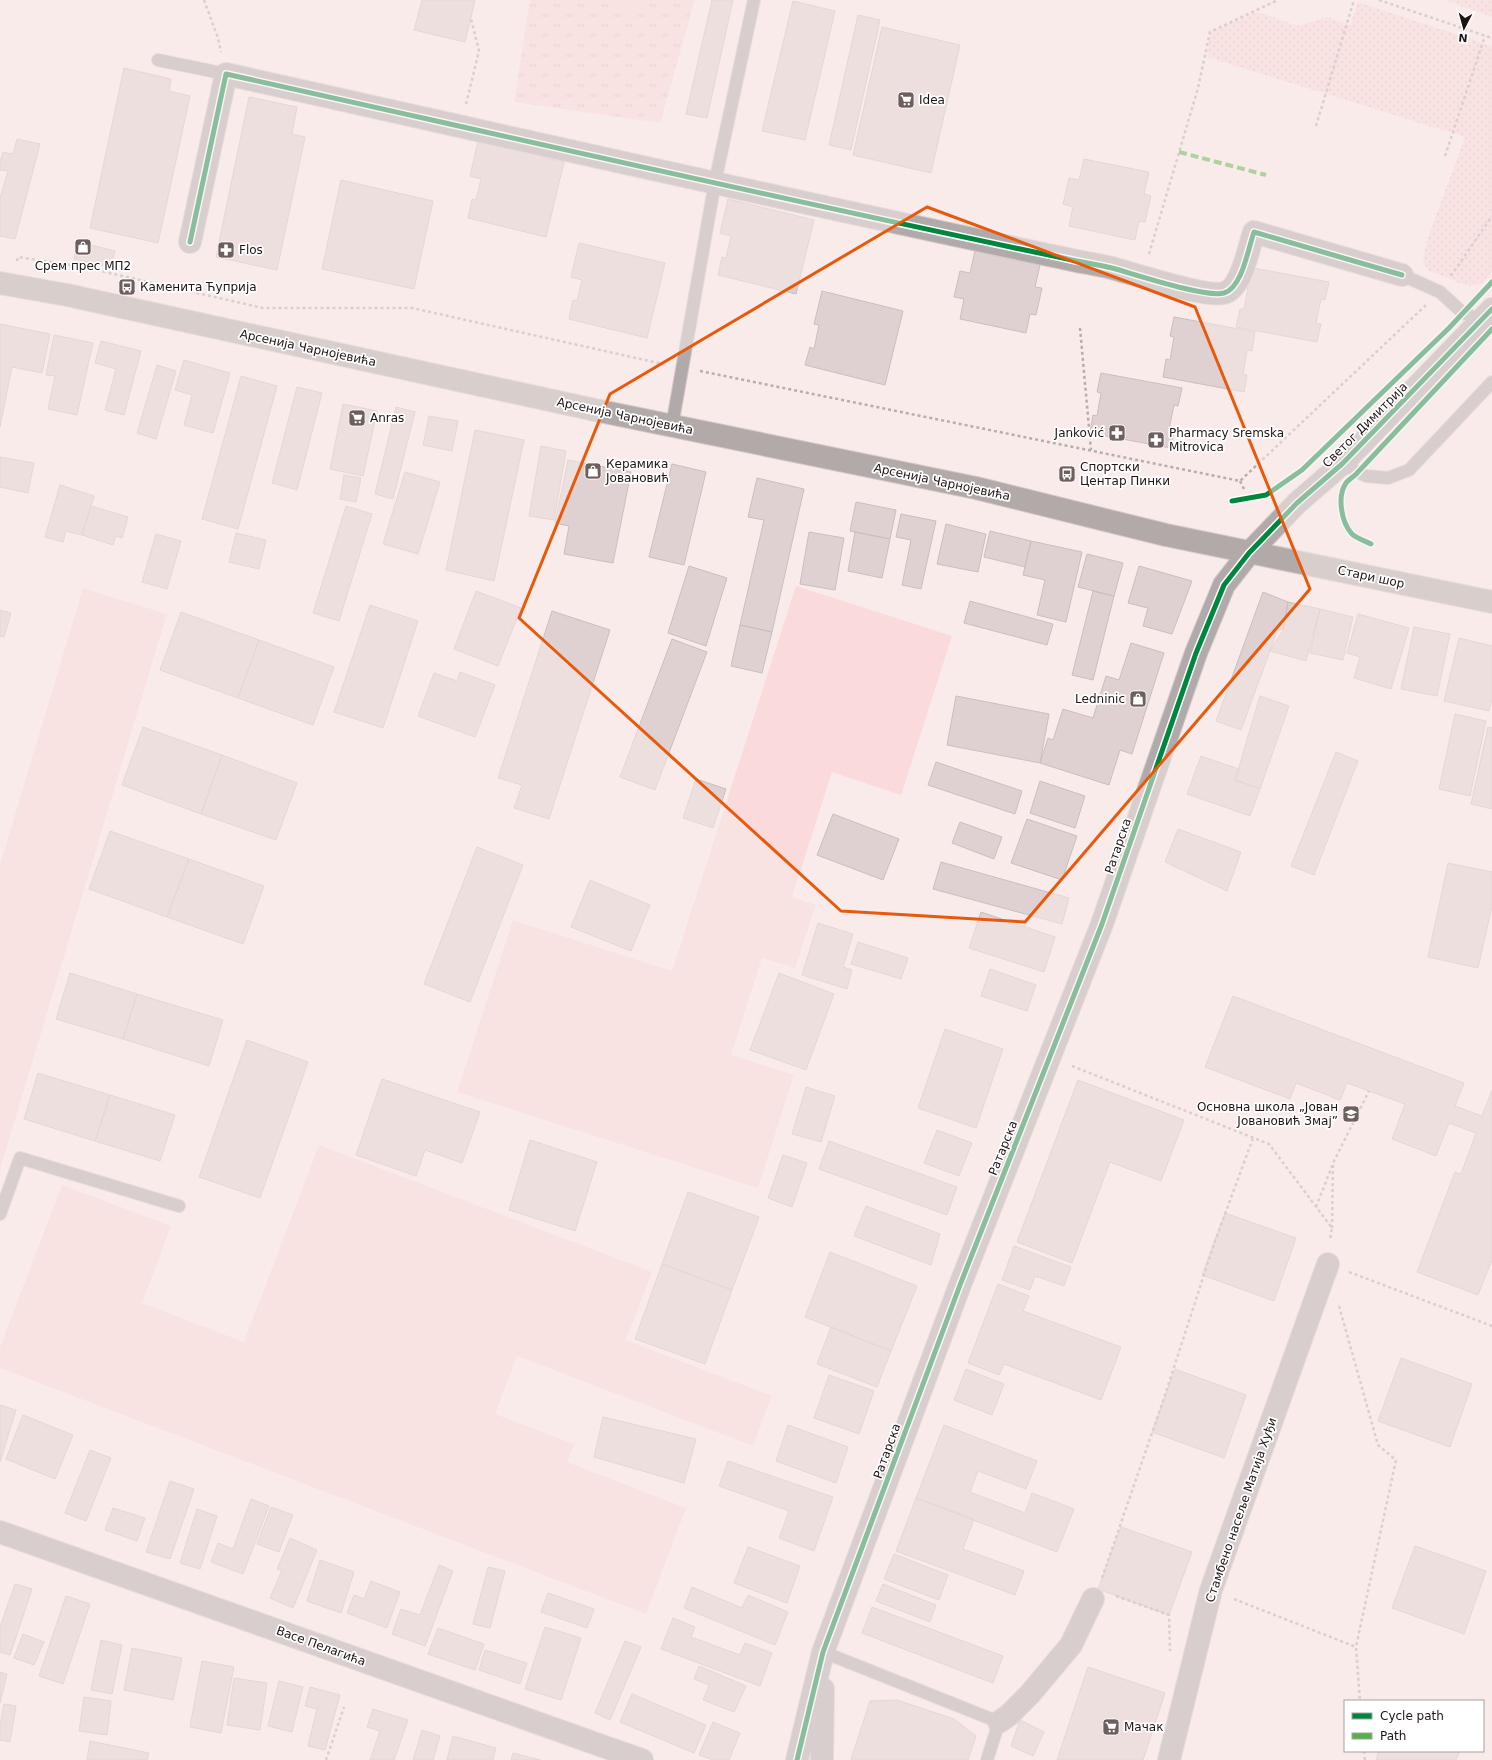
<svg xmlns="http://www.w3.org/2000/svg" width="1492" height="1760" font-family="'DejaVu Sans',sans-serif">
<defs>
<pattern id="grass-tufts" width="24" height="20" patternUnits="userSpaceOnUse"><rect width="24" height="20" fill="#fadada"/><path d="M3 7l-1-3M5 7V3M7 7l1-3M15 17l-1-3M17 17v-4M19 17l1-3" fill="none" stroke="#d6baba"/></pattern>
<pattern id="park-dots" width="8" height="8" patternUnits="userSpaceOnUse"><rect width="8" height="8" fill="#fadada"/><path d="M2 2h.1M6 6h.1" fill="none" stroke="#d6baba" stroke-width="1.8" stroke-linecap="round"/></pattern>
</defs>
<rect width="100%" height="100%" fill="#f8ebea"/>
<path fill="url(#grass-tufts)" d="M530 0H695L660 123 514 102Z"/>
<path fill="url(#park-dots)" d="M1445 0H1492V17Z
M1358 2 1492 46V272L1481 284 1467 286 1428 270 1423 262 1427 240 1465 137 1207 57 1210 32 1257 12 1298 26 1327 17 1350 25Z"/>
<path fill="#fadada" d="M594 0H648L643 15Z
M796 586 952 636 901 795 832 772 792 897 816 905 795 968 762 958 731 1055 794 1075 758 1188 457 1092 513 920 672 971Z
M83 588 167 614 0 1170V864Z
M319 1145 652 1272 626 1340 772 1396 753 1446 517 1356 495 1414 574 1444 567 1462 686 1508 646 1614 0 1368V1347L62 1185 171 1226 142 1303 244 1342Z"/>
<path fill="#dfd1d1" stroke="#cbbebd" d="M422 0H475L465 42 414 30Z
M712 0H733L707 118 686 114Z
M793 1 835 11 805 140 762 131Z
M858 15 880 20 851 150 829 145Z
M882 27 960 45 931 173 853 155Z
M124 68 171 79 169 91 190 96 158 243 90 228Z
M249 97 297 107 292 134 305 137 277 270 216 257Z
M17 139 40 144 15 239 0 236V198L8 171 0 170V163L3 152 13 154Z
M478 141 564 162 546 237 468 218 472 199 476 200 481 179 470 176Z
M1084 159 1149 172 1144 194 1151 196 1145 222 1139 221 1135 240 1069 226 1073 207 1063 204 1069 178 1079 180Z
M341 180 433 201 414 289 322 269Z
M728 199 814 220 796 294 718 275 722 257 726 258 731 236 720 233Z
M78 242 115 251 111 267 74 259Z
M579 243 665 263 647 338 569 319 573 300 577 301 582 280 571 277Z
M975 251 1040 265 1035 287 1042 288 1036 315 1030 314 1026 333 960 319 964 299 954 297 960 271 970 273Z
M1248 267 1329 282 1325 300 1321 299 1316 323 1321 324 1317 342 1236 327 1240 309H1244L1248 287 1244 286Z
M822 291 903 311 885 385 805 365 810 347 814 349 819 325 814 324Z
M1174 317 1255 332 1252 351 1247 350 1243 374 1247 375 1244 392 1163 377 1166 359 1170 360 1174 337 1170 336Z
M0 324 50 334 42 373 12 367 0 427Z
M54 335 93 343 77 415 48 409 55 376 46 375Z
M101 341 141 351 124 415 105 410 116 369 95 363Z
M184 360 230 373 213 433 184 425 192 395 175 390Z
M157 365 176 371 156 439 137 433Z
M1101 373 1182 388 1178 406 1174 405 1169 429 1174 430 1171 448 1090 433 1093 415 1097 416 1101 393 1097 392Z
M241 376 277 386 238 529 202 519Z
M297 387 322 393 297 490 272 483Z
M343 404 377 411 363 476 330 469Z
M396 407 415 412 393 499 375 494Z
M429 416 458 421 452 451 423 445Z
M475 430 524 440 494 581 446 570Z
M541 446 566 451 554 520 529 516Z
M0 457 34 463 28 493 0 487Z
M568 460 631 472 613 563 564 554 569 526 555 523Z
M672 464 706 472 684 565 649 557Z
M405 472 440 482 418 554 383 544Z
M344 475 361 478 356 502 340 499Z
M757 478 804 489 772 632 740 625 764 520 748 517Z
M60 485 94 496 82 535 66 531 63 542 45 537Z
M856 502 896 510 890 539 850 531Z
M91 506 128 517 122 538 116 536 113 545 82 535Z
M346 506 372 514 339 621 313 613Z
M901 514 936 521 921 589 902 585 911 540 896 537Z
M946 524 986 534 978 572 937 564Z
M990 531 1031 541 1025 567 984 557Z
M809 532 844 538 835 590 800 584Z
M855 532 890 539 882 578 848 571Z
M236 533 266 540 259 569 229 562Z
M156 534 181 541 167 589 142 582Z
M1031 541 1082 552 1066 622 1037 615 1045 580 1023 575Z
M1087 554 1123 563 1114 596 1078 587Z
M689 566 727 578 706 646 668 633Z
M1139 566 1192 581 1172 634 1143 626 1148 608 1128 603Z
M476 591 521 608 498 666 454 649Z
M1093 591 1114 596 1093 680 1072 675Z
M1263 592 1288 602 1283 630 1278 629 1241 730 1216 721Z
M970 601 1053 624 1047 645 964 623Z
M1288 602 1320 609 1306 661 1270 651 1283 630Z
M370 605 418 621 383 728 334 712Z
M1320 609 1353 617 1343 660 1310 653Z
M0 610 11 613 4 637 0 636Z
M552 611 610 630 549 819 514 808 522 785 498 778Z
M181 612 259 640 238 698 160 670Z
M1358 614 1409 628 1391 689 1354 678 1360 657 1347 653Z
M740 625 772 632 762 673 731 666Z
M1414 627 1450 634 1437 696 1401 689Z
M1459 638 1492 646V700L1489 711 1444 701Z
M672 639 707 652 655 790 620 777Z
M259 640 334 667 313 725 238 698Z
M1131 643 1164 653 1132 754 1120 750 1109 785 1040 763 1048 738 1053 740 1063 709 1093 718 1106 676 1119 680Z
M460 672 495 685 475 737 418 716 434 673 457 681Z
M956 696 1049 714 1040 763 947 745Z
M1260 696 1289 706 1260 789 1235 780Z
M1455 714 1486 721 1470 796 1439 789Z
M143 727 222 755 201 814 122 785Z
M1488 727 1492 728V809L1471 804Z
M1336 752 1358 761 1314 875 1291 866Z
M222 755 297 783 276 840 201 814Z
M1201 756 1239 769 1235 780 1260 789 1250 816 1187 794Z
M936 762 1022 791 1015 814 928 785Z
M696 779 726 789 713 828 683 818Z
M1040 781 1085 796 1075 828 1030 813Z
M833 814 899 839 883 880 817 855Z
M1027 819 1077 836 1062 880 1011 863Z
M960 822 1002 837 994 859 952 843Z
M1178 829 1241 852 1227 891 1165 862Z
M110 831 189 859 167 917 89 889Z
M477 847 523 865 470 1002 424 984Z
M189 859 264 886 243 944 167 917Z
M941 862 1069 898 1062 924 933 889Z
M1448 863 1492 872V906L1478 968 1428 957Z
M590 880 650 905 631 951 571 927Z
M981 912 1055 937 1044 972 969 948Z
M818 923 853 934 843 967 852 970 847 989 802 975Z
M858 942 908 958 901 979 851 964Z
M990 969 1036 985 1027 1011 981 996Z
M70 973 137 994 123 1039 56 1019Z
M779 973 834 994 806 1070 750 1050Z
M137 994 223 1020 209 1066 123 1039Z
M1233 996 1464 1083 1455 1106 1482 1116 1492 1090V1260L1478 1295 1417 1272 1455 1172 1461 1174 1476 1133 1449 1123 1436 1156 1392 1139 1405 1104 1347 1083 1340 1100 1296 1083 1290 1099 1205 1067Z
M945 1029 1003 1049 976 1128 918 1108Z
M247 1040 308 1062 260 1198 199 1177Z
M38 1073 110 1095 95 1141 24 1119Z
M382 1079 480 1112 462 1163 425 1150 416 1176 356 1155Z
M1078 1080 1184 1120 1161 1181 1110 1162 1072 1263 1017 1242Z
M806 1087 835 1096 821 1142 792 1134Z
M110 1095 175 1115 160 1161 95 1141Z
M937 1130 972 1143 959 1176 924 1163Z
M530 1140 597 1162 575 1231 509 1210Z
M829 1141 957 1187 947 1215 819 1169Z
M783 1155 807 1163 792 1207 768 1198Z
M688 1192 759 1217 732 1290 662 1264Z
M866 1206 940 1234 931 1265 854 1236Z
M1225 1213 1296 1238 1274 1301 1202 1275Z
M1014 1246 1071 1267 1064 1286 1035 1276 1030 1290 1002 1280Z
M830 1252 917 1286 891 1351 805 1317Z
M662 1264 732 1290 705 1364 635 1339Z
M998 1284 1029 1296 1023 1311 1121 1347 1101 1400 1004 1364 999 1375 968 1363Z
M831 1327 891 1351 877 1387 817 1364Z
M1401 1358 1472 1384 1450 1447 1378 1421Z
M966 1369 1004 1384 992 1415 954 1400Z
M1175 1369 1246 1395 1224 1458 1152 1432Z
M829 1375 874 1391 859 1434 814 1418Z
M0 1405 16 1410 0 1462Z
M23 1415 73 1435 55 1479 6 1459Z
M603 1417 696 1439 684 1483 594 1457Z
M788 1425 848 1447 836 1483 776 1461Z
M944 1425 1037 1461 1026 1489 978 1471 970 1492 1025 1513 1032 1493 1074 1509 1057 1552 916 1498Z
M90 1450 111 1458 86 1521 65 1513Z
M728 1461 833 1497 814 1551 779 1538 789 1511 719 1486Z
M170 1481 194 1489 170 1559 146 1552Z
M916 1498 974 1519 963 1549 1024 1571 1015 1595 896 1551Z
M251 1499 269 1506 243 1574 211 1562 218 1543 233 1549Z
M271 1507 293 1515 279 1552 257 1544Z
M113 1508 145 1518 137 1541 105 1530Z
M197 1509 217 1516 200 1569 180 1563Z
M1121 1527 1192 1552 1169 1615 1098 1589Z
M290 1538 317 1550 293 1608 270 1598 282 1570 277 1569Z
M1415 1546 1486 1571 1464 1634 1392 1608Z
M748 1547 800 1566 787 1603 734 1583Z
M894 1554 948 1575 939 1600 884 1579Z
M320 1560 354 1572 341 1613 307 1601Z
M439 1565 453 1571 425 1646 392 1634 401 1609 420 1615Z
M488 1567 505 1571 490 1628 473 1624Z
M371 1581 400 1592 387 1628 347 1613 354 1595 364 1599Z
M15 1584 32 1589 10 1655 0 1652V1627Z
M883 1584 936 1605 930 1622 876 1601Z
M692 1587 742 1608 748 1595 788 1612 775 1645 684 1608Z
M548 1593 594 1609 587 1628 541 1612Z
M66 1596 90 1604 63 1684 39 1676Z
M872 1607 1003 1656 993 1683 862 1633Z
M673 1618 695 1627 691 1637 740 1655 745 1643 772 1653 760 1686 661 1649Z
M545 1627 581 1638 561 1700 525 1689Z
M438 1628 484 1644 475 1670 428 1654Z
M23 1634 44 1642 34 1665 14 1658Z
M101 1640 122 1645 112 1694 91 1690Z
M625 1641 641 1647 610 1720 595 1713Z
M132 1648 182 1658 173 1700 124 1690Z
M485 1650 527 1663 520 1684 479 1670Z
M202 1661 234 1667 221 1733 190 1727Z
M699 1666 746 1686 734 1712 703 1700 709 1685 694 1679Z
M1088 1667 1165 1693 1143 1760H1057Z
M0 1672 7 1674 0 1703Z
M234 1678 267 1683 260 1730 227 1725Z
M279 1681 303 1687 292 1732 268 1726Z
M310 1687 340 1695 325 1750 308 1746 317 1709 305 1706Z
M632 1694 706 1725 694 1753 620 1722Z
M84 1697 111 1701 107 1735 79 1731Z
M897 1700 954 1719 976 1736 968 1760H853L851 1759 870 1701Z
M4 1704 16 1706 10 1742 0 1740V1726Z
M373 1709 408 1720 394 1760H370L380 1731 367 1727Z
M1020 1720 1044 1732 1033 1756 1011 1746Z
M713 1722 740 1733 729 1760H713L699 1755Z
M422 1730 440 1736 433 1760H413Z
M453 1736 496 1748 493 1760H447Z
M90 1741 149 1753 147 1760H87Z
M1379 1751H1460L1456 1760H1376Z
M513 1753 540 1760H511Z"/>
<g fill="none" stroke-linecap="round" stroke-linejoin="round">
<g stroke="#d5c9c8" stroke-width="14">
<path id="service" d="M158 60 226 74
M1402 275 1440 292 1463 313 1481 320
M672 426 715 182 754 0
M1342 464 1366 476 1388 478 1409 470 1492 382
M0 1214 20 1158 179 1206
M823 1652 999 1722 987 1760"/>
</g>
<g stroke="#d5c9c8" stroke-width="24">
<path id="minor" d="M190 242 226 74C505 136 784 200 1063 258 1079 262 1096 264 1112 268 1134 274 1206 298 1224 293 1242 288 1248 249 1254 232L1402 275
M0 1532 642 1760
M999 1722 1009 1715 1030 1694 1071 1645 1093 1599
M797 1760 823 1652 960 1285 1102 924 1196 653 1224 585 1249 553 1297 503 1342 464 1492 309
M822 1760 823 1689
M1169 1760 1211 1590 1328 1264"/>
</g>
<g stroke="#d5c9c8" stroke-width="24">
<path id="secondary" d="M0 283 67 295 595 410 976 488 1166 535 1492 602"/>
</g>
<path stroke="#b6aead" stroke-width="2.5" stroke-dasharray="3 3" stroke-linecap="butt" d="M204 0 218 38 221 52
M1379 0 1492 38
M466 104 479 51 471 19
M1316 126 1354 0
M1445 156 1485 36
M1149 254 1198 88 1210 32 1278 0
M17 261 18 257 83 267 263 308H412L663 364
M1451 276 1492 216
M1080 328 1091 450
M700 371 1240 481 1426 305
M1240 481 1244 489
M1072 1066 1269 1144 1332 1228 1330 1241
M1316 1207 1334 1161 1369 1091
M1332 1228 1333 1163
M1349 1272 1492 1326
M1339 1306 1378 1445 1396 1460 1356 1647 1360 1701
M1102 1578 1163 1401 1214 1244 1253 1138
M1116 1596 1169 1615 1170 1651
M1234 1599 1356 1647
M1364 1751 1365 1760
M326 1760 344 1707"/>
<use href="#service" stroke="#b1aaaa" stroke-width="12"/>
<use href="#minor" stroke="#b1aaaa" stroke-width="22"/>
<use href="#secondary" stroke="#b2aaa9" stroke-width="22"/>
<path stroke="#55b144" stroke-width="4" stroke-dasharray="8 4" stroke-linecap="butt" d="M1179 152 1266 175"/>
<g stroke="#fff" stroke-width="8">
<path id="cycleway" d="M190 242 226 74C505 136 784 200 1063 258 1079 262 1096 264 1112 268 1134 274 1206 298 1224 293 1242 288 1248 249 1254 232L1402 275
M1232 501 1266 495 1302 470 1449 328 1492 282
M1371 544C1365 541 1356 538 1352 534 1341 522 1337 496 1346 483 1349 479 1355 476 1358 472L1492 329
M797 1760 823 1652 960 1285 1102 924 1196 653 1224 585 1249 553 1297 503 1342 464 1492 309"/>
</g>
<use href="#cycleway" stroke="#00873e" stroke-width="5"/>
</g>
<path d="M0 0H1492V1760H0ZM927 207 1195 307 1310 589 1025 922 841 911 519 618 610 394Z" fill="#f8ebea" fill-opacity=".55" fill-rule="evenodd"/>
<path fill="none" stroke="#e8590c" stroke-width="3" stroke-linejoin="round" d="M927 207 1195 307 1310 589 1025 922 841 911 519 618 610 394Z"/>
<defs>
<g id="supermarket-square" transform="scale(0.9)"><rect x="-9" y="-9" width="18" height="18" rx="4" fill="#6c5f5e" stroke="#fff"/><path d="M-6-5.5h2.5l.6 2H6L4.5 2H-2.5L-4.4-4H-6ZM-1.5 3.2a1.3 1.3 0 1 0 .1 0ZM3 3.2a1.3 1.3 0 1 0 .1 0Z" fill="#fff"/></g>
<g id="shop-square" transform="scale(0.9)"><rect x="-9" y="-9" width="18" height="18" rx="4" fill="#6c5f5e" stroke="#fff"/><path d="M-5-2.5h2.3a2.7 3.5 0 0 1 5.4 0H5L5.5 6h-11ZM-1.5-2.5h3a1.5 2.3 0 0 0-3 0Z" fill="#fff"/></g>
<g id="pharmacy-square" transform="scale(0.9)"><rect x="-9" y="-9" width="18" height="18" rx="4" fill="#6c5f5e" stroke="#fff"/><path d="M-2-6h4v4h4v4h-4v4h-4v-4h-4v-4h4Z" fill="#fff"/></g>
<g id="bus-square" transform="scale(0.9)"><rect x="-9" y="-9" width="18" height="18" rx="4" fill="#6c5f5e" stroke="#fff"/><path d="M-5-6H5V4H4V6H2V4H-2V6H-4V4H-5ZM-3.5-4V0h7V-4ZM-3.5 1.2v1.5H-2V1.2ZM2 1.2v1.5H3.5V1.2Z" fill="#fff"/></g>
<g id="school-square" transform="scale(0.9)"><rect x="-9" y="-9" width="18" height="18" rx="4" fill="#6c5f5e" stroke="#fff"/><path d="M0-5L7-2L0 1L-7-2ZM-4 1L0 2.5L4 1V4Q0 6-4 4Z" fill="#fff"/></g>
</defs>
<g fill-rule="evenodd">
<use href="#supermarket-square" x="906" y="100"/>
<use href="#shop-square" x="83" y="247"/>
<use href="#pharmacy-square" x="226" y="250"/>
<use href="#bus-square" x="127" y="287"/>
<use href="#supermarket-square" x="357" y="418"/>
<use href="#pharmacy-square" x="1117" y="433"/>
<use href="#pharmacy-square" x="1156" y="440"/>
<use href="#shop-square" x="593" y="471"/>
<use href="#bus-square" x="1067" y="474"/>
<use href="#shop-square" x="1138" y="699"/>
<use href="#school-square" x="1351" y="1114"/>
<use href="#supermarket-square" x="1111" y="1727"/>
</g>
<g text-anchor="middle" stroke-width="3.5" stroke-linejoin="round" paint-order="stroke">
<g font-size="12" fill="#201313" stroke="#fff" text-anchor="start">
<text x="919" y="104">Idea</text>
<text x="239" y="254">Flos</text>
<text x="83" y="270" text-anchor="middle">Срем прес МП2</text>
<text x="140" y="291">Каменита Ћуприја</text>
<text x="370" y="422">Anras</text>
<text x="1104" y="437" text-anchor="end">Janković</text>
<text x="1169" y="437">Pharmacy Sremska<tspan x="1169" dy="14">Mitrovica</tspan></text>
<text x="606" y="468">Керамика<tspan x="606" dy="14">Јовановић</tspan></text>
<text x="1080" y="471">Спортски<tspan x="1080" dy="14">Центар Пинки</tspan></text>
<text x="1125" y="703" text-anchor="end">Ledninic</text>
<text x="1338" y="1111" text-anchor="end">Основна школа „Јован<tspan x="1338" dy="14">Јовановић Змај”</tspan></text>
<text x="1124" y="1731">Мачак</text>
</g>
<g font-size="12" fill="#201313" stroke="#fff">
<text transform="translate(308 348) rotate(12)" y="4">Арсенија Чарнојевића</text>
<text transform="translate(625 416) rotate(12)" y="4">Арсенија Чарнојевића</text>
<text transform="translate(1365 425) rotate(-45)" y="4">Светог Димитрија</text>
<text transform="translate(942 482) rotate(12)" y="4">Арсенија Чарнојевића</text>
<text transform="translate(1371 577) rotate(12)" y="4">Стари шор</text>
<text transform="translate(1118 846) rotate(-71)" y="4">Ратарска</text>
<text transform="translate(1003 1148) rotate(-68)" y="4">Ратарска</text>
<text transform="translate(887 1451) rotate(-70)" y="4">Ратарска</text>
<text transform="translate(1241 1510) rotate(-71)" y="4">Стамбено насеље Матија Хуђи</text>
<text transform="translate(321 1646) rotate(20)" y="4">Васе Пелагића</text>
</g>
</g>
<rect x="1344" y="1700" width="140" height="52" fill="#ffffff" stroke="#a6a1a1"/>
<rect x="1352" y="1713" width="20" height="6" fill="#00873e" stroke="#a6a1a1"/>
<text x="1380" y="1720" font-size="12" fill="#201313">Cycle path</text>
<rect x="1352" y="1733" width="20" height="6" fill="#55b144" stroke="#a6a1a1"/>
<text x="1380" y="1740" font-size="12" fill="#201313">Path</text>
<g transform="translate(1464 28) rotate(186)" stroke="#ffffff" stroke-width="3" paint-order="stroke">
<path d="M0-3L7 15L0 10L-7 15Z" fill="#201313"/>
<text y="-6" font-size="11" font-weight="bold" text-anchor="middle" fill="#201313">N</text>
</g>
</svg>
